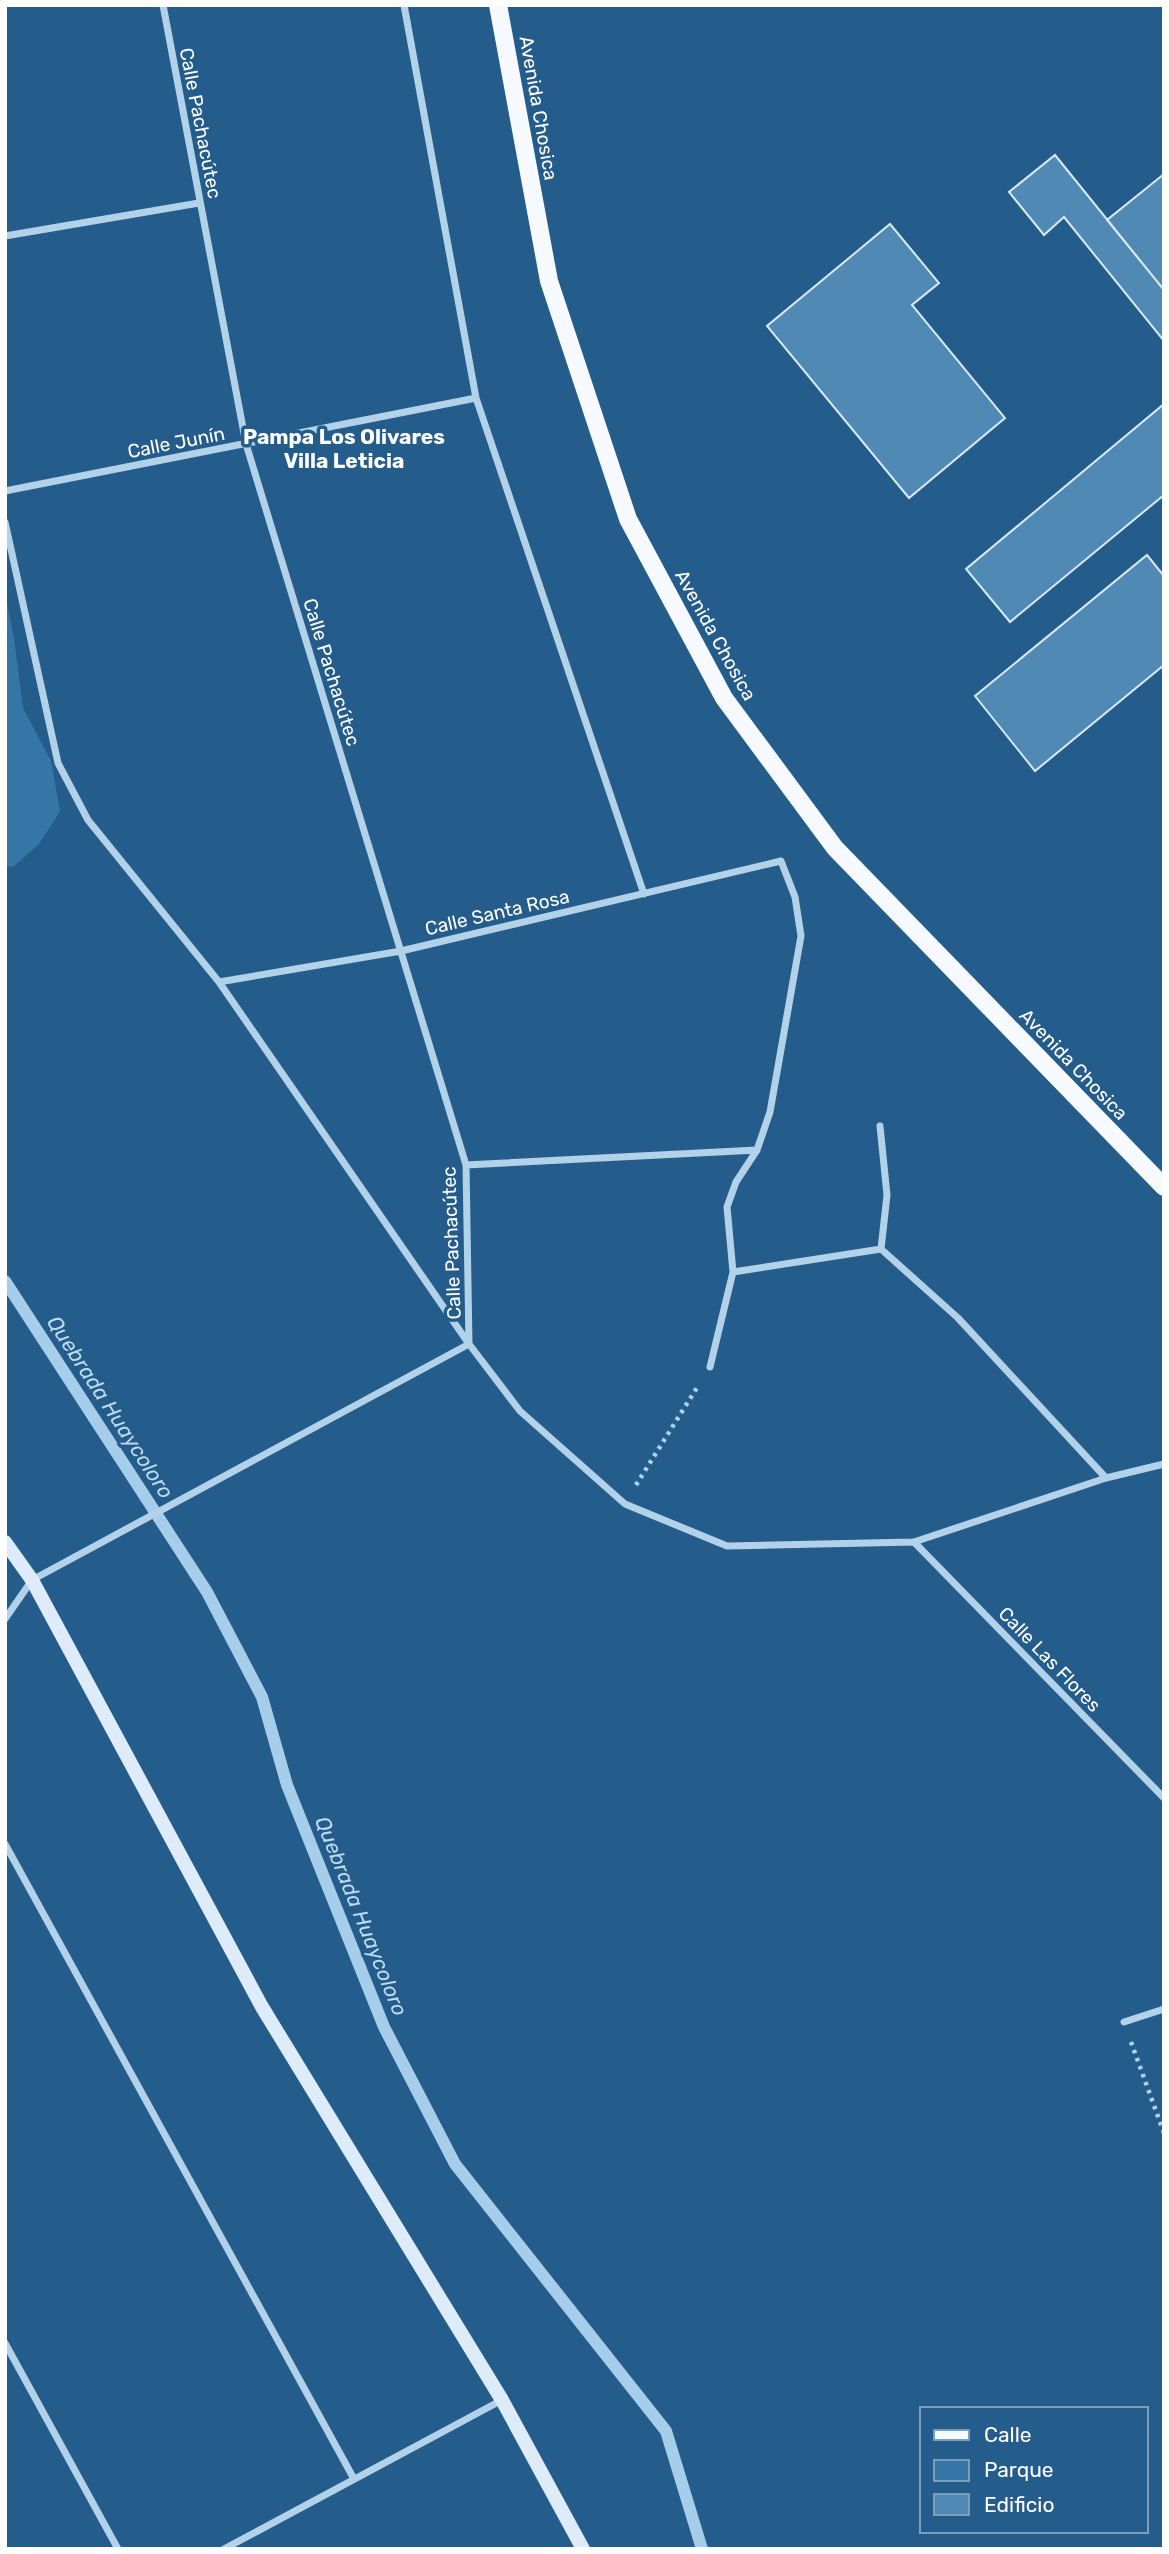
<svg xmlns="http://www.w3.org/2000/svg" width="1169" height="2554" font-family="Rubik,sans-serif">
<rect width="100%" height="100%" fill="#245d8b"/>
<path fill="#3576a6" d="M5 594 14 638 23 708 51 761 60 811 39 844 13 867 5 866Z"/>
<g fill="none" stroke-linecap="round" stroke-linejoin="round">
<path stroke="#a6ceeb" stroke-width="12" d="M5 1281 207 1592 262 1697 287 1785 384 2027 455 2164 666 2431 702 2549"/>
</g>
<path fill="#5089b4" stroke="#d7eaf8" stroke-width="2" d="M1055 155 1164 290V341L1064 217 1044 235 1009 192Z
M1164 174V290L1107 220Z
M890 224 939 283 912 305 1005 418 909 498 767 326Z
M1164 404V495L1010 622 966 569Z
M1147 555 1164 576V665L1035 771 975 696Z"/>
<g fill="none" stroke-linecap="round" stroke-linejoin="round">
<path stroke="#b2d2ea" stroke-width="4.5" stroke-dasharray="3.5 5" stroke-linecap="butt" d="M636 1485 698 1386
M1131 2042 1164 2133"/>
<path stroke="#b2d2ea" stroke-width="7" d="M404 5 476 398 644 894
M5 236 199 203
M5 491 476 398
M5 522 58 763 88 820 219 982 469 1344 520 1411 625 1504 727 1546 914 1542 1106 1478 1164 1464
M219 982 401 951 781 861 795 897 801 936 770 1112 757 1150 736 1182 727 1207 733 1272 710 1367
M880 1126 887 1195 881 1249
M466 1165 757 1150
M733 1272 881 1249 958 1318 1106 1478
M914 1542 1164 1798
M5 1619 32 1580 469 1344 466 1165 246 444 163 5
M5 1844 354 2479
M1124 2022 1164 2009
M5 2343 118 2549
M224 2549 502 2400"/>
<path stroke="#ddecf8" stroke-width="14" d="M5 1542 32 1580 262 2007 502 2400 583 2549"/>
<path stroke="#f6fafe" stroke-width="18" d="M498 5 549 281 628 519 724 698 835 848 1164 1187"/>
</g>
<g text-anchor="middle" stroke-width="7" stroke-linejoin="round" paint-order="stroke">
<g font-size="19" fill="#fff" stroke="#245d8b">
<text transform="translate(539 108) rotate(80)" y="7">Avenida Chosica</text>
<text transform="translate(201 123) rotate(79)" y="7">Calle Pachacútec</text>
<text transform="translate(176 442) rotate(-11)" y="7">Calle Junín</text>
<text transform="translate(716 635) rotate(61)" y="7">Avenida Chosica</text>
<text transform="translate(332 672) rotate(73)" y="7">Calle Pachacútec</text>
<text transform="translate(497 912) rotate(-13)" y="7">Calle Santa Rosa</text>
<text transform="translate(1074 1064) rotate(46)" y="7">Avenida Chosica</text>
<text transform="translate(451 1243) rotate(-92)" y="7">Calle Pachacútec</text>
<text transform="translate(1050 1659) rotate(46)" y="7">Calle Las Flores</text>
</g>
<g font-size="21" font-weight="bold" fill="#fff" stroke="#245d8b">
<text x="344" y="444">Pampa Los Olivares<tspan x="344" dy="24">Villa Leticia</tspan></text>
</g>
<g font-size="21" font-style="italic" fill="#bedcf1" stroke="#245d8b">
<text transform="translate(110 1407) rotate(57)" y="7">Quebrada Huaycoloro</text>
<text transform="translate(361 1916) rotate(68)" y="7">Quebrada Huaycoloro</text>
</g>
</g>
<rect width="1169" height="2554" fill="none" stroke="#ffffff" stroke-width="14"/>
<rect x="920" y="2407" width="228" height="126" fill="#245d8b" stroke="#7c9eb9" stroke-width="2"/>
<rect x="934" y="2430" width="35" height="10" fill="#f6fafe" stroke="#7c9eb9" stroke-width="2"/>
<text x="984" y="2442" font-size="21" fill="#ffffff">Calle</text>
<rect x="934" y="2460" width="35" height="21" fill="#3576a6" stroke="#7c9eb9" stroke-width="2"/>
<text x="984" y="2477" font-size="21" fill="#ffffff">Parque</text>
<rect x="934" y="2494" width="35" height="21" fill="#5089b4" stroke="#7c9eb9" stroke-width="2"/>
<text x="984" y="2512" font-size="21" fill="#ffffff">Edificio</text>
</svg>
